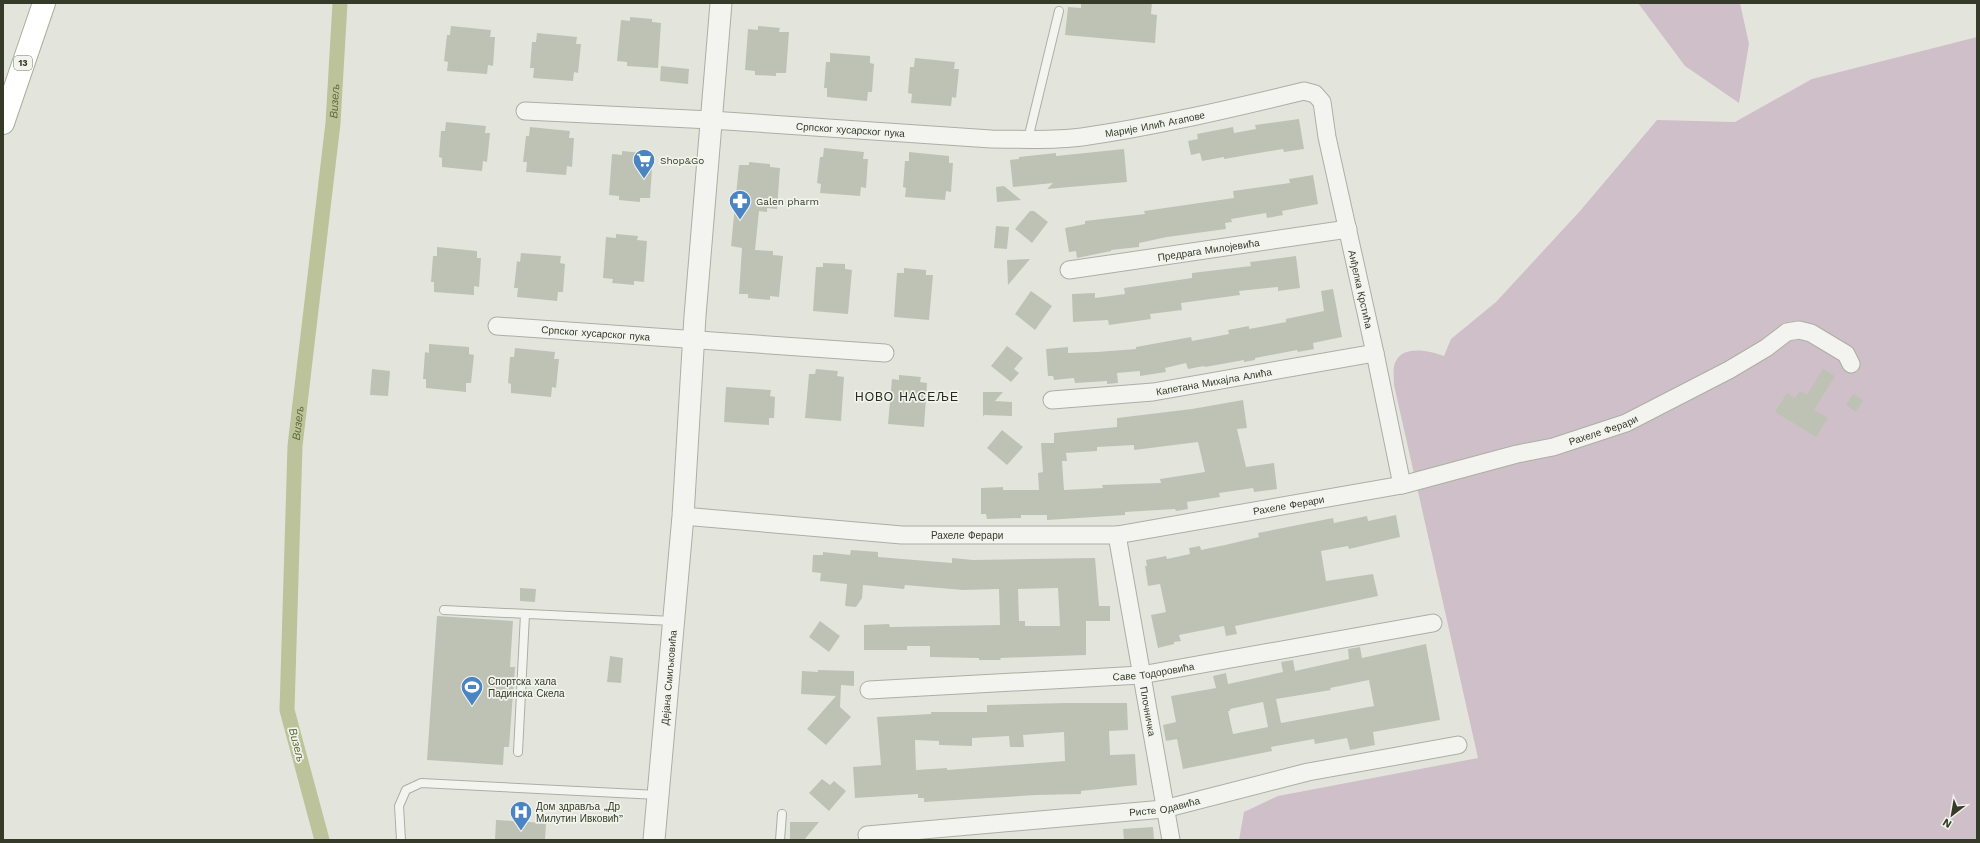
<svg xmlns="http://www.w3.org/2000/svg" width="1980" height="843" font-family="'Work Sans',sans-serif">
<rect width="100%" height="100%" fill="#e3e5dd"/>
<path fill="#cfbfc8" d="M1638 3H1740L1749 44 1739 103 1685 66Z
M1977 37V840H1239L1244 812 1278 796 1478 758 1394 385C1394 379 1393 372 1394 366 1399 344 1428 350 1444 356L1451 339 1496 302 1580 211 1657 120 1735 122 1812 79Z"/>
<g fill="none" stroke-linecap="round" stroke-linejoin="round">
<path stroke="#bcc39a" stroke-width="15" id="s1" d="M322 840 287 710 295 446 333 123 340 3"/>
</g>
<path fill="#bec2b5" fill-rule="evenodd" d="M1081 3H1152L1151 14 1157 15 1155 43 1065 35 1068 7 1081 8Z
M630 17 652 19V22L661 23 658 68 627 66V62L617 61 621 20 630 21Z
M451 26 491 30 490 37H495L493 66 488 65 487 74 447 71 448 62 444 61 447 35H450Z
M758 26 780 28 779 32H789L786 73H776V76L755 75V71L745 70 748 29 758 30Z
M537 33 577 37 576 44H581L578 73 574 72 573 81 533 78 534 68H530L532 42H536Z
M830 53 870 56V63L874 64 872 92H868L867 101 827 97V88H824L826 62H830Z
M915 58 955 62 954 69H959L956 98 952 97 951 106 911 103 912 94 908 93 910 67H914Z
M661 66 689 69 688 84 660 81Z
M1299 119 1304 149 1284 152 1283 149 1224 159V157L1202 161 1200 153 1191 155 1188 141 1198 139 1197 134 1233 127 1234 133 1256 129 1255 125Z
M446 122 486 126 485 133H490L487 162 483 161 482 171 442 167V158L439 157 441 131H445Z
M530 127 570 131 569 138H574L572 167 567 166 566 175 526 172 527 162H523L526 136H529Z
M824 148 864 152 863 159H868L866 188 861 187 860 196 820 193 821 184 817 183 820 157H823Z
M1124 149 1127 182 1047 189 1053 183 1013 187 1010 160 1019 159V157L1056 153V156Z
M622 151 653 154 650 198H640V202L619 200V196L609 195 612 154 622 155Z
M909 152 949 156V163H953L951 192 946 191 945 200 905 197 906 188 903 187 905 161H909Z
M749 162 770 164V167L780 168 777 209 767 208V212L759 211 755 250 773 251V255L783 256 779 297 770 296V300L748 298V294H739L742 248 731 246 739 165H749Z
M1313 175 1318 204 1282 211 1283 215 1267 218 1266 213 1231 219 1232 222 1225 223 1226 229 1167 237 1139 243V247L1111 250V251L1077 258 1076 251 1069 252 1065 228 1085 224V221L1145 214 1144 211 1234 198 1233 191 1290 183 1289 179Z
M1004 186 1021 200 997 202 996 187Z
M1030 211H1034L1048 222 1032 243 1015 229Z
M996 226 1009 227 1007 249 994 248Z
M616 234 638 236 637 240 647 241 644 282 634 281V285L612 283 613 279 603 278 606 237 616 238Z
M437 247 477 251V258H481L479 287 474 286V295L434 292V282H431L433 256H437Z
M521 253 561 256 560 263 565 264 563 292H558L557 301 517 297 518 288H514L517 261 520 262Z
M1296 256 1300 288 1278 291V287L1239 291 1240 295 1181 303 1182 310 1150 314 1151 319 1109 325 1108 320 1073 322 1072 294 1095 293V298L1125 294 1124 288 1192 278V273L1251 266 1250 262Z
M1030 259 1008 285 1007 260Z
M823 263 845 264V269L852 270 848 314 813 311 816 267H823Z
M904 268 926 270V275H933L929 320 894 317 897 273H904Z
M1333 289 1342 337 1313 343 1314 349 1298 352 1297 350 1255 358V360L1244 362V360L1205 367 1204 366 1188 369 1186 363 1165 368 1166 372 1140 376V371L1117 373 1118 383 1107 384V381L1075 383 1074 378 1054 380 1053 376H1048L1046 349 1068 347V353L1097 352 1136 349V347L1191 337 1192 341 1229 334 1228 330 1249 326V329L1286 322V319L1324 311 1321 291Z
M1031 291 1052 306 1035 330 1015 314Z
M429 344 469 347V354L474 355 471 383H466V392L426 388V379H423L425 352 429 353Z
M1007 346 1023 358 1014 369 1019 373 1011 382 991 366Z
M515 348 555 352 554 359H559L556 388 552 387 551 397 511 393V384L508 383 510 357H514Z
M372 369 390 371 388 396 370 395Z
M816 369 838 371 837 376 844 377 841 421 805 418 809 374H815Z
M1823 369 1835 376 1814 410 1828 418 1816 437 1775 412 1787 393 1795 398 1800 391 1807 395Z
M899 375 921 377 920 382 927 383 924 427 888 424 892 379 899 380Z
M726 387 771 390 770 396 775 397 774 418H769V425L724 422Z
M983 392H1003L995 401 1012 402V416L984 415 983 417Z
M1853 394 1863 400 1856 412 1846 405Z
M1243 400 1247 428 1237 429 1246 467 1274 463 1277 489 1254 492 1253 488 1219 493 1220 497 1187 502 1188 509 1176 511 1175 509 1125 512V515L1047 520V515H1021V518L987 519 986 514H981V488L1003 487V490H1039L1038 473 1043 472 1041 443H1054V433L1117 427V418L1192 409ZM1198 442 1205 472 1160 479 1161 483 1102 485 1103 488 1064 490 1062 461H1067L1066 453 1097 451V447L1134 445V450Z
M1002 430 1023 447 1007 465 987 448Z
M1396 515 1400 537 1349 549 1348 546 1321 551 1326 581 1373 574 1378 596 1235 626 1237 634 1226 636 1224 626 1179 635 1181 641 1174 642V644L1158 648 1151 615 1166 612 1160 584 1148 586 1145 566H1147L1146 560 1166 556 1167 559 1190 554 1189 548 1200 546 1201 550 1225 545 1259 537 1258 533 1333 518 1334 523 1367 516 1368 521Z
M851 550 878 552V557L952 563V558L973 560 1095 558 1099 606H1110V621H1086V655L1000 658 1001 660H979V658L930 657V646H907V650H864V625L889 624 890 627 1000 625 999 589 963 590 905 585 904 589 863 585 862 598 856 607 845 606 847 584 820 581 821 573 812 572 813 555H823V552L850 555ZM1058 588 1060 626H1025V621H1019L1018 589Z
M520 588 536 589 535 602 520 601Z
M437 616 513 621 510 667H515L509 747H504L503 765 427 760Z
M820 621 840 636 829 652 809 637Z
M1426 644 1440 720 1373 732 1375 745 1350 750 1347 738 1315 744 1314 739 1271 747 1272 751 1183 769 1177 739 1166 741 1163 725 1176 722 1171 696 1216 688 1213 676 1226 673 1228 684 1283 672 1281 662 1293 660 1295 671 1349 659 1348 649 1360 647 1362 658ZM1369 680 1374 706 1281 723 1276 699 1331 690 1330 688ZM1263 702 1268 727 1233 734 1228 711H1230V709Z
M610 656 623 658 621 683 607 682Z
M818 670 854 671V686L841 685 840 707 851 717 826 745 807 729 836 696 801 694 802 671 818 672Z
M1066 703H1127L1128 730 1109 731 1110 755 1135 754 1137 785 1081 791V794L1036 795 924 802V798H918V794L855 798 853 767 881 765 877 717 931 714V712H987V705ZM1064 732 1065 761 947 770V768L916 770 915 740 939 741V745L972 746V738L1009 736 1010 747H1024L1023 735Z
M822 779 830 785 834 781 846 791 829 811 809 793Z
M496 820 546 823 545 840H495Z
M790 822H819L804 840H790Z
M1153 827 1154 840H1124L1123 829Z"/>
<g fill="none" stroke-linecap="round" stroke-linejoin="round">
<g stroke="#abafa3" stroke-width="10">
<path id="service" d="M1028 139 1059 11
M444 610 673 621
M518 752 525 614
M401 840 399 806 406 790 421 783 658 795
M780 840 782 814"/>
</g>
<g stroke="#abafa3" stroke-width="19">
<g id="minor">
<path id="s2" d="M525 111 711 120 991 139C1021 139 1052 141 1082 137 1157 126 1230 109 1304 91L1315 94 1322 102 1327 137 1375 353 1402 485"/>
<path id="s3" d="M1069 270 1348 229"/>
<path id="s4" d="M497 326 885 353"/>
<path id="s5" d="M1052 400 1153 392 1375 353"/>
<path id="s6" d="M683 516 902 535H1117L1402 485 1517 454 1553 447 1626 423 1729 370 1766 348 1787 332 1799 330 1811 333 1846 354 1851 364"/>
<path id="s7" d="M1117 535 1171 840"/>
<path id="s8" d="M869 690 1141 675 1433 623"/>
<path id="s9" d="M867 835 1164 809 1308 772 1458 745"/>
</g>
</g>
<g stroke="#abafa3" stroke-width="23">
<g id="tertiary">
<path id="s10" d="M654 840 683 516 695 316 721 3"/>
</g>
</g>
<g stroke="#abb09d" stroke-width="24">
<path id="primary" d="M3 123 44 3"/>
</g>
<use href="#service" stroke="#f3f4ef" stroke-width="8"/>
<use href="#minor" stroke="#f3f4ef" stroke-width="17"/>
<use href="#tertiary" stroke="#f3f4ef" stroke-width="21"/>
<use href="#primary" stroke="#fff" stroke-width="22"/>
</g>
<defs>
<g id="supermarket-pin" transform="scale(1.15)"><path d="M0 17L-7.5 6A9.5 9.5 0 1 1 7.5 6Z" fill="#4b84c2" stroke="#f1f3ec"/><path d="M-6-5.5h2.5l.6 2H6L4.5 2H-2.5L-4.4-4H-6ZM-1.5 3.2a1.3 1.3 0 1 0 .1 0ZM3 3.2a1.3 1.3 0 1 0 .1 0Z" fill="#fff"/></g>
<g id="pharmacy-pin" transform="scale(1.15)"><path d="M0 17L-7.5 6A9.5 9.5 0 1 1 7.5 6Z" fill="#4b84c2" stroke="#f1f3ec"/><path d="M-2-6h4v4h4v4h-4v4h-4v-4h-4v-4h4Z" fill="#fff"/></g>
<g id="stadium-pin" transform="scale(1.15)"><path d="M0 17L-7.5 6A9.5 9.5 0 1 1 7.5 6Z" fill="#4b84c2" stroke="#f1f3ec"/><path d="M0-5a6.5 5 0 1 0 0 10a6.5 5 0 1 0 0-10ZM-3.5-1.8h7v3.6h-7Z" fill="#fff"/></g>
<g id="hospital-pin" transform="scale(1.15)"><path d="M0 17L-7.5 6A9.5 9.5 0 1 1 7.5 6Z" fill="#4b84c2" stroke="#f1f3ec"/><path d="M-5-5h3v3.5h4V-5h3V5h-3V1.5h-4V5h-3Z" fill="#fff"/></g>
</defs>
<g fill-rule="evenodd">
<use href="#supermarket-pin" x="644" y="160"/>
<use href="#pharmacy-pin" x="740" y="201"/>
<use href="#stadium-pin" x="472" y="687"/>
<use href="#hospital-pin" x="521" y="812"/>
</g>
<g text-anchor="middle" stroke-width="3.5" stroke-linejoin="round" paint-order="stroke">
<rect fill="#f1f3ec" stroke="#6d7263" stroke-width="1" x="14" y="56" width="18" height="14" rx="3"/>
<g font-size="9" font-weight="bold" fill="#353b28">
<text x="23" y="66">13</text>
</g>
<g font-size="10" fill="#353b28" stroke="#f1f3ec">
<text dy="4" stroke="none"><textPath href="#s2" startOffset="632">Марије Илић Агапове</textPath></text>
<text dy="4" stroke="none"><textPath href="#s2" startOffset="326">Српског хусарског пука</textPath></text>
<text dy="4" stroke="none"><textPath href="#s3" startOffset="141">Предрага Милојевића</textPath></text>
<text dy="4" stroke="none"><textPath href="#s2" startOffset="998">Анђелка Крстића</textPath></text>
<text dy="4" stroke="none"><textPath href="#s4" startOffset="99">Српског хусарског пука</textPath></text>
<text dy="4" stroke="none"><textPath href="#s5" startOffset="163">Капетана Михајла Алића</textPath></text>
<text dy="4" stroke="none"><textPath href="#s6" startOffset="933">Рахеле Ферари</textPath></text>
<text dy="4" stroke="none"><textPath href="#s6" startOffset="609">Рахеле Ферари</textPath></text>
<text dy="4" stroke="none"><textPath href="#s6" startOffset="285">Рахеле Ферари</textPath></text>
<text dy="4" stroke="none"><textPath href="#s8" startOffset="285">Саве Тодоровића</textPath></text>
<text dy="4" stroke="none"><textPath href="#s10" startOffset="163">Дејана Смиљковића</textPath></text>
<text dy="4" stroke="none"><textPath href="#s7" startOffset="179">Плочничка</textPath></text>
<text dy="4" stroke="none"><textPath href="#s9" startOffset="299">Ристе Одавића</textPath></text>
</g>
<g font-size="10" fill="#353b28" stroke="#f1f3ec" text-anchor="start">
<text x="660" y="164">Shop&amp;Go</text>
<text x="756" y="205">Galen pharm</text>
<text x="488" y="685">Спортска хала<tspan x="488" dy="12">Падинска Скела</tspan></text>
<text x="536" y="810">Дом здравља „Др<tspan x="536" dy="12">Милутин Ивковић”</tspan></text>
</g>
<g font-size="11" font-style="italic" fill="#5f6b36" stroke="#f1f3ec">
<text dy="4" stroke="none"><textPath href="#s1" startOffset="746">Визељ</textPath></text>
<text dy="4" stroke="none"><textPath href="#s1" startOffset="422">Визељ</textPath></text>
<text transform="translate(297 745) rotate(75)" y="4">Визељ</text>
</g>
<g font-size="12" letter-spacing="1" fill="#262b1a" stroke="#f1f3ec">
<text x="907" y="401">НОВО НАСЕЉЕ</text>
</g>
</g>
<rect width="1980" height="843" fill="none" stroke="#353b28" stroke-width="8"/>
<g transform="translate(1952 815) rotate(211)" stroke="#f1f3ec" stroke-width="3" paint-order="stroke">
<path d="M0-3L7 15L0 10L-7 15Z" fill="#353b28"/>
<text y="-6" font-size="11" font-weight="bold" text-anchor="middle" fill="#353b28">N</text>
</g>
</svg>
